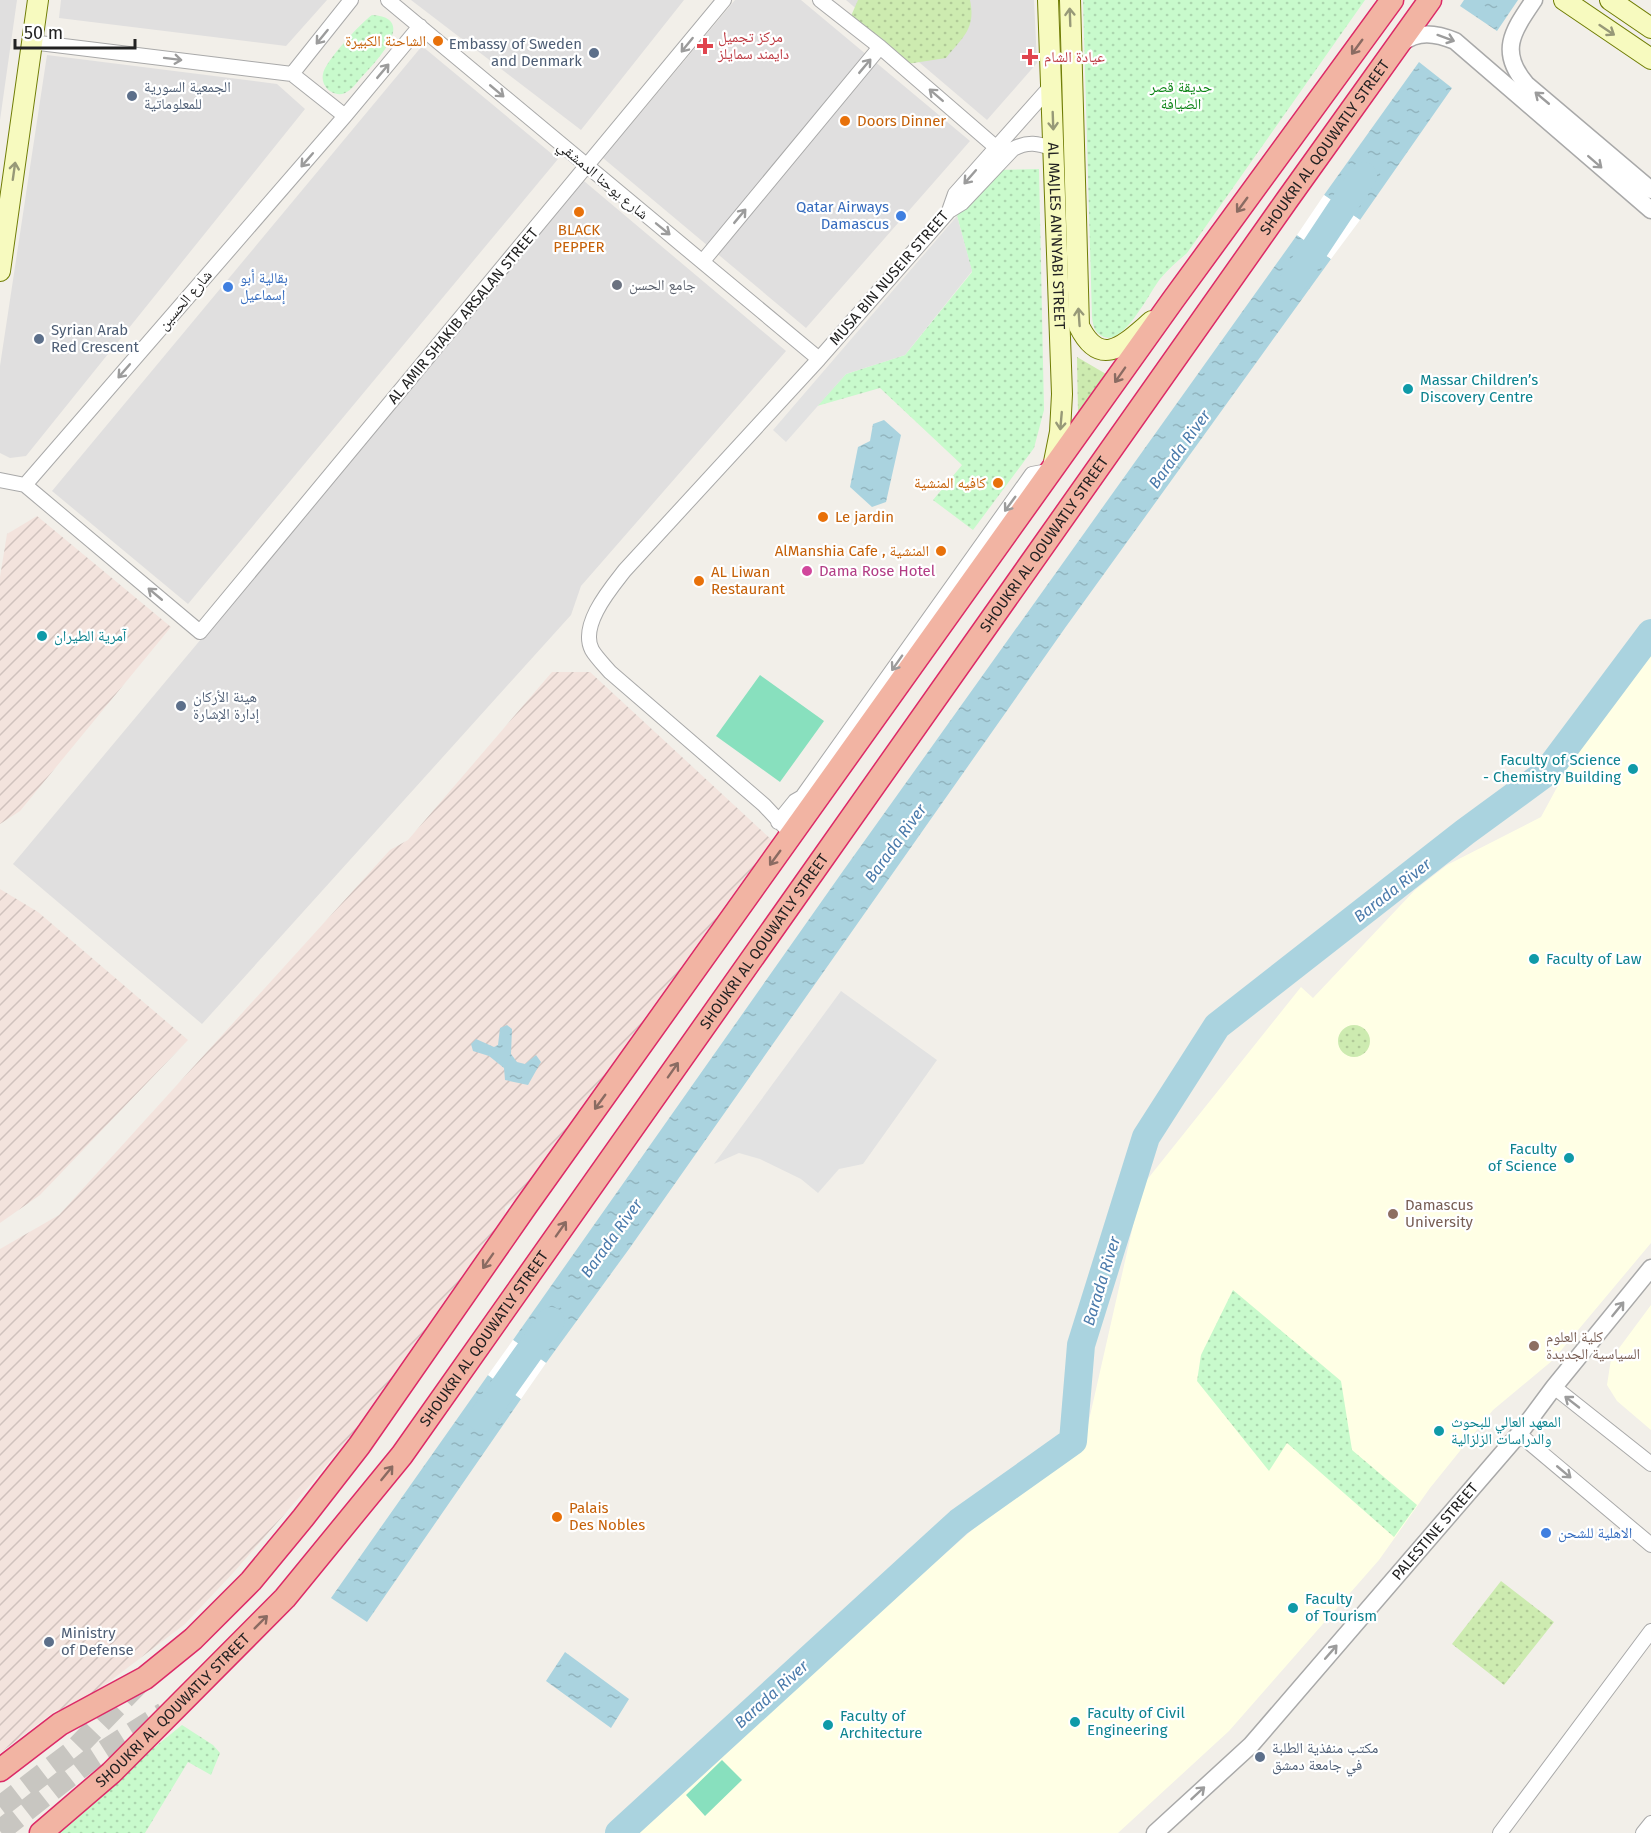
<svg xmlns="http://www.w3.org/2000/svg" width="1651" height="1833" font-family="'Fira Sans','Noto Naskh Arabic',sans-serif">
<defs>
<pattern id="military-furrows" width="10" height="10" patternUnits="userSpaceOnUse" patternTransform="scale(1.5)"><rect width="10" height="10" fill="#f3e3dd"/><path d="M-1 1l2-2M0 10L10 0M9 11l2-2" fill="none" stroke="#d0c2bd"/></pattern>
<pattern id="grass-dots" width="8" height="8" patternUnits="userSpaceOnUse" patternTransform="scale(1.5)"><rect width="8" height="8" fill="#cdebb0"/><path d="M2 2h.1M6 6h.1" fill="none" stroke="#b0c997" stroke-width="1.8" stroke-linecap="round"/></pattern>
<pattern id="park-dots" width="8" height="8" patternUnits="userSpaceOnUse" patternTransform="scale(1.5)"><rect width="8" height="8" fill="#c8facc"/><path d="M2 2h.1M6 6h.1" fill="none" stroke="#acd6af" stroke-width="1.8" stroke-linecap="round"/></pattern>
<pattern id="water-ripples" width="26" height="14" patternUnits="userSpaceOnUse" patternTransform="scale(1.5)"><rect width="26" height="14" fill="#aad3df"/><path d="M2 4q2-2 4 0t4 0M15 11q2-2 4 0t4 0" fill="none" stroke="#92b5bf"/></pattern>
</defs>
<rect width="100%" height="100%" fill="#f2efe9"/>
<path fill="#e0dfdf" d="M0 0H17L0 120Z
M61 0H327L286 46 59 18Z
M411 0H684L581 130Z
M735 0H801L970 141 806 328 603 158Z
M846 0H1034L1037 63 987 120Z
M422 46 558 159 188 604 52 491Z
M47 55 277 84 305 109 26 456 10 458 0 453V366Z
M584 181 786 351 581 586 571 615 202 1024 13 864Z"/>
<path fill="#ffffe5" d="M1651 643V1243L1553 1360 1493 1410 1430 1488 1379 1560 1229 1731 1118 1833H630L823 1661 1087 1429 1142 1186 1301 987 1313 998 1415 890 1447 865 1541 817 1589 728Z
M1651 1305V1430L1617 1401 1607 1385 1611 1359Z"/>
<path fill="url(#military-furrows)" d="M37 516 171 627 20 811 0 824V577L7 534Z
M552 672H590L774 842 522 1195 505 1207 506 1223 369 1414 310 1485 234 1572 185 1624 80 1704 55 1711 0 1753V1249L59 1215 390 850 408 840Z
M0 889 38 912 188 1040 40 1195 0 1223Z"/>
<path fill="url(#grass-dots)" d="M858 0H970C976 29 963 37 946 58L907 64 851 16Z
M1077 357 1106 374 1094 395 1078 414Z
M1338 1041a16 16 0 1 1 32 0a16 16 0 1 1-32 0Z
M1501 1581 1554 1622 1504 1685 1452 1644Z"/>
<path fill="url(#park-dots)" d="M1083 0H1365L1187 253C1178 261 1168 269 1160 279 1149 293 1123 348 1102 336 1094 332 1093 325 1092 317Z
M372 15C421 18 372 65 359 80 355 85 351 90 345 93 334 98 320 87 323 74 325 61 361 23 372 15Z
M1039 169 1044 410 1034 448 973 530 933 500 962 465 880 388 817 406 846 374 905 355 972 272 957 216 996 170Z
M1233 1290 1341 1381 1352 1450 1417 1505 1394 1537 1287 1443 1269 1471 1197 1381 1201 1355Z
M182 1725 213 1745 220 1753 211 1775 188 1762 145 1833H49Z"/>
<path fill="#88e0be" d="M760 675 824 721 780 782 716 736Z
M722 1760 742 1780 705 1816 686 1795Z"/>
<path fill="#e2e2e2" d="M957 216 972 271 905 355 846 374 786 442 773 430Z
M841 991 937 1060 863 1164 839 1169 818 1193 801 1179 760 1159 739 1153 714 1164Z"/>
<path fill="url(#water-ripples)" d="M1464 0H1518L1497 31 1460 6Z
M1419 62 1452 88 1360 220 1324 195Z
M1297 235 1331 259 1065 628 629 1249 546 1363 513 1340 843 871Z
M884 420 901 435 886 502 872 507 850 487 858 447 870 441 873 424Z
M507 1025 512 1029 511 1054 517 1062 525 1064 536 1055 541 1062 528 1085 505 1080 504 1068 489 1056 473 1051 471 1044 476 1039 494 1047 498 1045 500 1028Z
M488 1375 521 1399 367 1622 331 1598Z
M565 1652 629 1699 611 1728 546 1681Z"/>
<path fill="#fff" d="M1324 195 1360 220 1331 259 1297 235Z
M513 1340 546 1363 521 1399 488 1375Z"/>
<g fill="none" stroke-linecap="round" stroke-linejoin="round">
<path stroke="#aad3df" stroke-width="28" d="M1294 280 1363 176
M482 1418 551 1321
M619 1833 959 1522 1073 1441 1081 1345 1146 1137 1217 1026 1465 832 1547 772 1651 633"/>
<path stroke="#c8c6c1" stroke-width="22" stroke-dasharray="22 11" stroke-linecap="butt" d="M0 1807 73 1751 139 1683
M0 1831 90 1760 164 1713"/>
<g stroke="#a9a9a9" stroke-width="16">
<path id="minor" d="M388 0 819 359
M820 0 880 47 1006 156
M31 42 292 74 345 116
M292 74 351 0
M949 211 962 203 1013 149C1028 141 1038 143 1053 149
M703 261 880 47
M0 480 25 485 200 632 724 0
M25 485 345 116 420 26
M778 822 795 801 802 797 1032 474 1053 470
M792 835 764 805 610 672C604 665 596 657 592 650 579 625 611 588 625 570L819 359 949 211 955 194 1051 86
M1554 1387 1651 1464
M1519 1434 1651 1545
M1500 1833 1651 1631
M1643 1833 1651 1823"/>
</g>
<g stroke="#a9a9a9" stroke-width="19">
<g id="tertiary">
<path d="M1534 0C1513 31 1498 51 1526 84L1651 190"/>
<path d="M1401 44C1417 30 1436 33 1455 41L1651 210"/>
<path id="s1" d="M1155 1833 1251 1745 1519 1434 1554 1387 1651 1268"/>
</g>
</g>
<g stroke="#707d05" stroke-width="22">
<g id="secondary">
<path id="s2" d="M1048 0 1062 394 1060 432 1053 467"/>
<path d="M1070 0 1079 326C1101 371 1126 343 1152 321"/>
<path d="M1564 0 1651 59"/>
<path d="M1610 0 1651 28"/>
<path d="M0 271 38 0"/>
</g>
</g>
<g stroke="#dc2a67" stroke-width="25">
<g id="trunk">
<path d="M0 1770 60 1724 145 1678 193 1639 251 1581 303 1518 359 1446 526 1206 1173 300 1392 0"/>
<path id="s3" d="M41 1833 111 1773 285 1598 402 1455 1287 200 1430 0"/>
</g>
</g>
<use href="#minor" stroke="#fff" stroke-width="14"/>
<use href="#tertiary" stroke="#fff" stroke-width="16"/>
<use href="#secondary" stroke="#f7fabf" stroke-width="20"/>
<use href="#trunk" stroke="#f2b4a3" stroke-width="22"/>
</g>
<defs><path id="oneway-shaft" d="M-6 0H5M1.5-3L5.5 0L1.5 3" fill="none" stroke-width="1.6" stroke-linecap="round" stroke-linejoin="round" transform="scale(1.5)"/></defs>
<g stroke="#979978">
<use href="#oneway-shaft" transform="translate(1070 17) rotate(-92)"/>
<use href="#oneway-shaft" transform="translate(1607 30) rotate(34)"/>
<use href="#oneway-shaft" transform="translate(1053 121) rotate(88)"/>
<use href="#oneway-shaft" transform="translate(14 171) rotate(-82)"/>
<use href="#oneway-shaft" transform="translate(1079 317) rotate(-94)"/>
<use href="#oneway-shaft" transform="translate(1061 421) rotate(95)"/>
</g>
<g stroke="#9c9c9c">
<use href="#oneway-shaft" transform="translate(322 37) rotate(129)"/>
<use href="#oneway-shaft" transform="translate(1446 38) rotate(20)"/>
<use href="#oneway-shaft" transform="translate(687 45) rotate(129)"/>
<use href="#oneway-shaft" transform="translate(173 59) rotate(7)"/>
<use href="#oneway-shaft" transform="translate(865 66) rotate(-50)"/>
<use href="#oneway-shaft" transform="translate(383 71) rotate(-50)"/>
<use href="#oneway-shaft" transform="translate(497 91) rotate(40)"/>
<use href="#oneway-shaft" transform="translate(936 95) rotate(-139)"/>
<use href="#oneway-shaft" transform="translate(1542 98) rotate(-140)"/>
<use href="#oneway-shaft" transform="translate(307 160) rotate(131)"/>
<use href="#oneway-shaft" transform="translate(1595 162) rotate(41)"/>
<use href="#oneway-shaft" transform="translate(970 177) rotate(131)"/>
<use href="#oneway-shaft" transform="translate(740 216) rotate(-50)"/>
<use href="#oneway-shaft" transform="translate(663 229) rotate(39)"/>
<use href="#oneway-shaft" transform="translate(124 371) rotate(131)"/>
<use href="#oneway-shaft" transform="translate(1010 504) rotate(126)"/>
<use href="#oneway-shaft" transform="translate(155 594) rotate(-140)"/>
<use href="#oneway-shaft" transform="translate(897 663) rotate(125)"/>
<use href="#oneway-shaft" transform="translate(1618 1309) rotate(-51)"/>
<use href="#oneway-shaft" transform="translate(1572 1402) rotate(-142)"/>
<use href="#oneway-shaft" transform="translate(1564 1472) rotate(40)"/>
<use href="#oneway-shaft" transform="translate(1331 1652) rotate(-49)"/>
<use href="#oneway-shaft" transform="translate(1198 1793) rotate(-43)"/>
</g>
<g stroke="#8a6b62">
<use href="#oneway-shaft" transform="translate(1357 47) rotate(126)"/>
<use href="#oneway-shaft" transform="translate(1242 205) rotate(126)"/>
<use href="#oneway-shaft" transform="translate(1120 375) rotate(125)"/>
<use href="#oneway-shaft" transform="translate(775 858) rotate(126)"/>
<use href="#oneway-shaft" transform="translate(673 1070) rotate(-55)"/>
<use href="#oneway-shaft" transform="translate(600 1102) rotate(126)"/>
<use href="#oneway-shaft" transform="translate(561 1229) rotate(-55)"/>
<use href="#oneway-shaft" transform="translate(488 1261) rotate(125)"/>
<use href="#oneway-shaft" transform="translate(387 1473) rotate(-51)"/>
<use href="#oneway-shaft" transform="translate(261 1622) rotate(-45)"/>
</g>
<g fill="#e8710a" stroke="#fff" stroke-width="2">
<circle cx="438" cy="41" r="6"/>
<circle cx="845" cy="121" r="6"/>
<circle cx="579" cy="212" r="6"/>
<circle cx="998" cy="483" r="6"/>
<circle cx="823" cy="517" r="6"/>
<circle cx="941" cy="551" r="6"/>
<circle cx="699" cy="581" r="6"/>
<circle cx="557" cy="1517" r="6"/>
</g>
<g fill="#e0444e" stroke="#fff" stroke-width="2">
<path d="M702 37h6v6h6v6h-6v6h-6v-6h-6v-6h6z"/>
<path d="M1027 48h6v6h6v6h-6v6h-6v-6h-6v-6h6z"/>
</g>
<g fill="#5c6f8a" stroke="#fff" stroke-width="2">
<circle cx="594" cy="53" r="6"/>
<circle cx="132" cy="96" r="6"/>
<circle cx="39" cy="339" r="6"/>
<circle cx="181" cy="706" r="6"/>
<circle cx="49" cy="1642" r="6"/>
<circle cx="1260" cy="1757" r="6"/>
</g>
<g fill="#3f7fe0" stroke="#fff" stroke-width="2">
<circle cx="901" cy="216" r="6"/>
<circle cx="228" cy="287" r="6"/>
<circle cx="1546" cy="1533" r="6"/>
</g>
<circle fill="#6b7280" stroke="#fff" stroke-width="2" cx="617" cy="285" r="6"/>
<g fill="#0f9aa8" stroke="#fff" stroke-width="2">
<circle cx="1408" cy="389" r="6"/>
<circle cx="42" cy="636" r="6"/>
<circle cx="1633" cy="769" r="6"/>
<circle cx="1534" cy="959" r="6"/>
<circle cx="1569" cy="1158" r="6"/>
<circle cx="1439" cy="1431" r="6"/>
<circle cx="1293" cy="1608" r="6"/>
<circle cx="1075" cy="1722" r="6"/>
<circle cx="828" cy="1725" r="6"/>
</g>
<circle fill="#d1479c" stroke="#fff" stroke-width="2" cx="807" cy="571" r="6"/>
<g fill="#8d6e63" stroke="#fff" stroke-width="2">
<circle cx="1393" cy="1214" r="6"/>
<circle cx="1534" cy="1346" r="6"/>
</g>
<g text-anchor="middle" stroke-width="4.5" stroke-linejoin="round" paint-order="stroke">
<g font-size="15" fill="#be3a42" stroke="#fff" text-anchor="start">
<text x="718" y="42">مركز تجميل<tspan x="718" dy="17">دايمند سمايلز</tspan></text>
<text x="1044" y="62">عيادة الشام</text>
</g>
<g font-size="15" fill="#c56008" stroke="#fff" text-anchor="start">
<text x="426" y="46" text-anchor="end">الشاحنة الكبيرة</text>
<text x="857" y="126">Doors Dinner</text>
<text x="579" y="235" text-anchor="middle">BLACK<tspan x="579" dy="17">PEPPER</tspan></text>
<text x="986" y="488" text-anchor="end">كافيه المنشية</text>
<text x="835" y="522">Le jardin</text>
<text x="929" y="556" text-anchor="end">AlManshia Cafe , المنشية</text>
<text x="711" y="577">AL Liwan<tspan x="711" dy="17">Restaurant</tspan></text>
<text x="569" y="1513">Palais<tspan x="569" dy="17">Des Nobles</tspan></text>
</g>
<g font-size="15" fill="#4e5e75" stroke="#fff" text-anchor="start">
<text x="582" y="49" text-anchor="end">Embassy of Sweden<tspan x="582" dy="17">and Denmark</tspan></text>
<text x="144" y="92">الجمعية السورية<tspan x="144" dy="17">للمعلوماتية</tspan></text>
<text x="51" y="335">Syrian Arab<tspan x="51" dy="17">Red Crescent</tspan></text>
<text x="193" y="702">هيئة الأركان<tspan x="193" dy="17">إدارة الإشارة</tspan></text>
<text x="61" y="1638">Ministry<tspan x="61" dy="17">of Defense</tspan></text>
<text x="1272" y="1753">مكتب منفذية الطلبة<tspan x="1272" dy="17">في جامعة دمشق</tspan></text>
</g>
<g font-size="15" fill="#0c8416" stroke="#fff">
<text x="1181" y="92">حديقة قصر<tspan x="1181" dy="17">الضيافة</tspan></text>
</g>
<g font-size="15" fill="#222" stroke="#fff">
<text dy="5" stroke="none"><textPath href="#s3" startOffset="2124">SHOUKRI AL QOUWATLY STREET</textPath></text>
<text transform="translate(603 180) rotate(40)" y="5">شارع يوحنا الدمشقي</text>
<text dy="5" stroke="none"><textPath href="#s2" startOffset="236">AL MAJLES AN'NYABI STREET</textPath></text>
<text transform="translate(889 278) rotate(-49)" y="5">MUSA BIN NUSEIR STREET</text>
<text transform="translate(185 300) rotate(-49)" y="5">شارع الحسين</text>
<text transform="translate(463 316) rotate(-50)" y="5">AL AMIR SHAKIB ARSALAN STREET</text>
<text dy="5" stroke="none"><textPath href="#s3" startOffset="1638">SHOUKRI AL QOUWATLY STREET</textPath></text>
<text dy="5" stroke="none"><textPath href="#s3" startOffset="1152">SHOUKRI AL QOUWATLY STREET</textPath></text>
<text dy="5" stroke="none"><textPath href="#s3" startOffset="666">SHOUKRI AL QOUWATLY STREET</textPath></text>
<text dy="5" stroke="none"><textPath href="#s1" startOffset="412">PALESTINE STREET</textPath></text>
<text dy="5" stroke="none"><textPath href="#s3" startOffset="180">SHOUKRI AL QOUWATLY STREET</textPath></text>
</g>
<g font-size="15" fill="#366cbe" stroke="#fff" text-anchor="start">
<text x="889" y="212" text-anchor="end">Qatar Airways<tspan x="889" dy="17">Damascus</tspan></text>
<text x="240" y="283">بقالية أبو<tspan x="240" dy="17">إسماعيل</tspan></text>
<text x="1558" y="1538">الاهلية للشحن</text>
</g>
<g font-size="15" fill="#5b616d" stroke="#fff" text-anchor="start">
<text x="629" y="290">جامع الحسن</text>
</g>
<g font-size="15" fill="#0d838f" stroke="#fff" text-anchor="start">
<text x="1420" y="385">Massar Children’s<tspan x="1420" dy="17">Discovery Centre</tspan></text>
<text x="54" y="641">آمرية الطيران</text>
<text x="1621" y="765" text-anchor="end">Faculty of Science<tspan x="1621" dy="17">- Chemistry Building</tspan></text>
<text x="1546" y="964">Faculty of Law</text>
<text x="1557" y="1154" text-anchor="end">Faculty<tspan x="1557" dy="17">of Science</tspan></text>
<text x="1451" y="1427">المعهد العالي للبحوث<tspan x="1451" dy="17">والدراسات الزلزالية</tspan></text>
<text x="1305" y="1604">Faculty<tspan x="1305" dy="17">of Tourism</tspan></text>
<text x="1087" y="1718">Faculty of Civil<tspan x="1087" dy="17">Engineering</tspan></text>
<text x="840" y="1721">Faculty of<tspan x="840" dy="17">Architecture</tspan></text>
</g>
<g font-size="15" fill="#b23c85" stroke="#fff" text-anchor="start">
<text x="819" y="576">Dama Rose Hotel</text>
</g>
<g font-size="15" fill="#785e54" stroke="#fff" text-anchor="start">
<text x="1405" y="1210">Damascus<tspan x="1405" dy="17">University</tspan></text>
<text x="1546" y="1342">كلية العلوم<tspan x="1546" dy="17">السياسية الجديدة</tspan></text>
</g>
<g font-size="16" font-style="italic" fill="#4a7aab" stroke="#fff">
<text transform="translate(1179 449) rotate(-54)" y="6">Barada River</text>
<text transform="translate(895 843) rotate(-54)" y="6">Barada River</text>
<text transform="translate(1392 890) rotate(-38)" y="6">Barada River</text>
<text transform="translate(611 1238) rotate(-54)" y="6">Barada River</text>
<text transform="translate(1101 1281) rotate(-73)" y="6">Barada River</text>
<text transform="translate(771 1694) rotate(-42)" y="6">Barada River</text>
</g>
</g>
<path d="M15 39v9h120v-9" fill="none" stroke="#222222" stroke-width="3"/>
<text x="24" y="39" font-size="18" fill="#222222" stroke="#ffffff" stroke-width="4.5" paint-order="stroke">50 m</text>
</svg>
